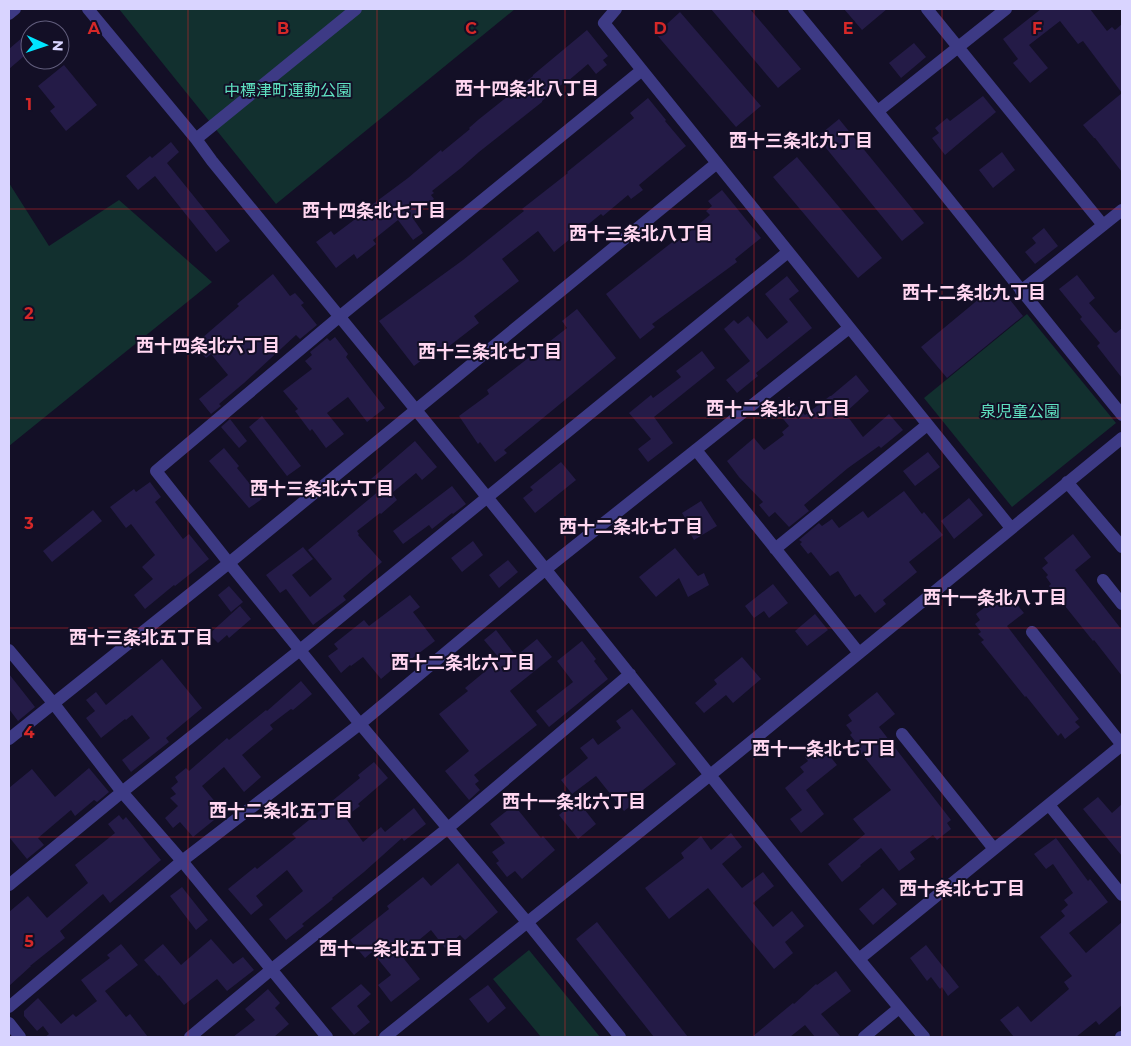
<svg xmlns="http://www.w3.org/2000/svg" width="1131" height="1046" font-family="Montserrat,'Noto Sans JP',sans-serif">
<rect width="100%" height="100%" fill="#130f26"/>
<path fill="#12302f" d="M119 9H515L276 204Z
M9 183 49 246 119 200 212 282 9 446Z
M1027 314 1116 423 1012 507 924 398Z
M529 950 600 1037H541L493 979Z"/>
<path fill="#241b47" d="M711 9H750L801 69 778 88Z
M844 9H887L862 30Z
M1041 9H1090L1107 31 1112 27 1115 30 1122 24V172L1095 138H1094L1083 125 1122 93 1083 41 1078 44 1060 21 1029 45 1048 68 1030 83 1013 63 1018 59 1003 39Z
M680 12 761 106 736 127 656 34Z
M587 30 608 56 603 60 607 65 596 74 588 64 568 81 567 80 542 101V102L479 152 461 168 432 191 434 193 431 195 434 199 412 217 423 233 413 240 398 220 373 240 376 244 357 259 354 254 336 268 316 242 331 231 334 235 362 214 361 213 377 201 408 178 441 150 442 152 470 129 469 128 478 120 533 76V75Z
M30 31V51L9 69V49Z
M914 43 926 57 901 78 889 63Z
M64 65 97 105 66 131 50 111 55 107 38 86Z
M983 96 996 112 945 155 932 138 939 133 935 128 947 118 950 121Z
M648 98 666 120 665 121 686 146 639 185 643 190 631 199 628 195 603 216 601 214 554 252 538 231 502 259 519 281 474 316 479 323 439 354 435 350 414 366 379 321 463 260 524 211 522 209 568 173 567 172 634 118 630 113Z
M839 119 924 223 902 241 817 137Z
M171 142 179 152 167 163 230 241 216 252 155 176 138 190 126 176 150 156 152 158Z
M1002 152 1015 170 993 188 979 170Z
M797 157 882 258 858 278 773 177Z
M722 190 761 238 735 259 737 262 652 324 655 327 640 339 606 294 675 240 677 242 710 215 706 211 712 206 708 201Z
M1044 228 1058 246 1035 264 1025 252 1036 243 1032 238Z
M273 274 290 296 295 293 304 303 301 305 317 325 300 339 296 335 244 383 219 404 221 406 211 414 199 399 228 375 211 354 206 358 194 345 239 306 237 304Z
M1077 275 1095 298 1089 303 1114 332 1116 333 1122 328V378L1097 346 1100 343 1080 319 1082 317 1059 289Z
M787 276 799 291 789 299 812 328 756 373 758 376 737 393 726 380 750 361 724 329 734 320 738 324 748 316 767 339 788 322 765 294Z
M997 284 1023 316 947 378 921 347Z
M577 309 616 358 504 450 507 453 495 462 480 442 478 444 459 416 489 394 487 390 567 328 562 321Z
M335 337 348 354 346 357 385 408 367 422 348 397 327 413 344 434 326 448 312 429 310 431 295 411 298 409 283 391 312 369 305 361 312 355 310 352 327 338 330 341Z
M702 351 715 368 654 417 673 443 648 462 638 449 651 439 629 413 651 395 653 398 681 377 676 371Z
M856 375 869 391 845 413 863 437 889 414 903 430 881 448 879 446 848 468 804 505 809 511 789 527 775 512 769 517 759 505 763 502 739 477 727 461 754 438 764 450 784 435 782 432 789 426 775 409 789 397 805 415 830 396H831Z
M262 416 301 466 287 476 249 427Z
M230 419 247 441 239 448 221 427Z
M415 441 437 467 422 480 416 473 392 493 397 500 381 514 380 513 357 531 359 534 358 535 382 562 343 596 346 600 313 625 286 589 280 593 266 575 303 547 313 559 292 575 310 597 332 579 308 550 380 490 371 479Z
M224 448 239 466 237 468 262 499 249 508 209 461Z
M928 452 940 467 915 486 903 471Z
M561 462 576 480 535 513 523 498 533 490 530 487Z
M150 482 161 497 155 502 183 539 189 534 209 559 175 586 174 585 145 609 134 595 153 579 142 567 155 555 131 524 126 528 110 507 134 489 136 492Z
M452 486 466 504 453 514 452 513 432 529 429 525 403 544 393 531Z
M904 491 922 514 924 512 943 535 909 562 917 572 883 600 886 604 875 613 860 594 855 597 838 571 830 576 811 552 808 554 800 544 802 542 799 540 819 523 822 526 832 519 839 528 863 511 868 518Z
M969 498 983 515 954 539 941 521Z
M701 501 717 526 694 540 686 526 689 524 682 513Z
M93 510 102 521 52 562 43 551Z
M1073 534 1091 557 1075 570 1122 630V676L1094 640 1093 641 1049 586 1051 584 1046 577 1048 575 1042 568 1048 563 1044 558Z
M473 541 483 555 462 572 451 558Z
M675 548 698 576 704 573 709 585 688 597 679 578 656 597 639 577Z
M508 560 518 572 499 588 489 575Z
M773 584 788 603 769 618 764 611 754 618 745 606Z
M229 586 243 602 231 612 218 595Z
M1006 591 1024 613 1007 626 1079 719 1075 722 1080 727 1065 739 1061 733 1058 736 1026 696 1025 697 981 642 984 640 978 634 981 632 975 624 980 620 976 614Z
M410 595 420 607 413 612 435 641 410 660 408 656 381 679 363 657 351 666 350 665 341 673 328 656 338 649 334 644 364 620 369 626Z
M240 606 251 619 229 638 227 635 218 643 209 634Z
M815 614 828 630 807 646 795 631Z
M496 630 516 656 537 639 552 657 511 690 510 691 537 725 474 775 479 781 475 784 480 790 469 800 445 771 469 751 439 714 468 691 465 688 500 659 484 640Z
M582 641 596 659 594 661 608 679 549 727 536 711 573 682 557 661Z
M742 657 761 679 733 703 726 695 704 713 695 703 717 684 714 680Z
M162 659 202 708 166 738 169 742 131 772 122 760 150 738 132 715 126 720 125 719 101 738 86 718 95 711 86 700 96 692 106 705Z
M9 674 35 707 18 721 9 709Z
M301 681 312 694 293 710 291 709 270 725 273 729 242 755 261 777 244 792 224 767 202 786 222 810 213 818 214 820 193 837 180 822 173 828 165 818 178 806 170 798 176 794 171 788 178 782 175 777 186 768 189 771 227 738 229 740 266 710 267 711Z
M877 692 895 714 879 727 951 820 947 823 951 829 937 840 933 835 910 852 915 859 899 871 881 848 860 865 861 866 842 882 828 864 865 834 853 819 891 790 853 743 855 741 850 735 852 733 846 725 852 721 848 715Z
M632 709 676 764 638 794 641 798 624 811 596 776 572 794 561 780 588 758 580 748 593 738 598 745 621 728 616 721Z
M821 745 837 765 806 790 824 814 801 833 790 819 802 810 785 788 804 772 800 767 808 761 805 757Z
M374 762 388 778 358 804 360 806 345 817 363 842 381 827 385 832 414 808 426 824 404 841 402 838 364 872 332 898 333 899 302 924 304 926 286 940 269 919 303 891 287 870 256 896 263 905 251 915 228 889 255 867 257 869 296 838 292 834 360 778 358 775Z
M89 768 109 792 97 802 94 800 75 816 71 810 38 838 44 845 27 859 9 837V788L32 769 55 797Z
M1098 797 1112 813 1122 804V856L1083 809Z
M577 800 596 824 578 839 559 815Z
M514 805 541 838 543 836 555 850 522 879 515 871 507 877 496 863 499 861 492 852 505 843 490 824Z
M119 815 123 820 126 817 161 860 110 903 103 894 60 931 65 938 30 966H31L9 986V912L28 896 47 918 88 883 75 865 115 833 108 824Z
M731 833 742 847 722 864 742 888 763 872 774 886 753 903 773 927 792 911 804 926 785 942 793 953 774 969 708 888 669 919 645 888 684 858 681 853 701 836 711 850Z
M1056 838 1088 881 1090 879 1108 902 1069 933 1086 953 1122 922V1005L1099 1025 1096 1021 1076 1037H1014L1000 1020 1018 1006 1031 1022 1069 989 1064 982 1072 976 1040 937 1065 916 1061 911 1068 905 1064 900 1073 893 1053 864 1046 869 1034 854Z
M458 863 498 912 465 940 460 935 445 948 431 930 401 955 420 979 391 1002 378 985 391 975 372 952 365 958 350 940 389 909 387 906 423 877 431 886Z
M182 887 208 920 196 930 170 896Z
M883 888 897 904 873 925 859 909Z
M597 922 688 1037H654L576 939Z
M211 939 233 964 243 957 254 970 227 991 217 979 184 1005 159 975 158 976 144 960 163 944 181 965Z
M121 944 138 965 105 991 126 1017 130 1014 148 1037H45L49 1034 43 1026 37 1031 24 1016V1011L38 998 61 1024 73 1014 76 1017 97 1001 81 980 110 958 107 955Z
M926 945 959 987 948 996 942 987 940 989 931 977 927 981 910 958Z
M836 971 851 991 821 1014 841 1037H815L805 1025 790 1037H752L793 1003 794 1004 816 984 817 985Z
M361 984 371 994 357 1006 370 1022 354 1035 331 1008Z
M488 985 506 1008 488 1023 469 999Z
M268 989 280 1003 275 1008 289 1024 274 1037H233L255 1020 245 1009Z"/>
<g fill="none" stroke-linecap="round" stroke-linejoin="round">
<path stroke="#3d3a85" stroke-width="12" d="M88 9 196 139 212 161C323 297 436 433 546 570 672 726 795 885 924 1037
M616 9 604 23 1011 528
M794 9C905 143 1012 280 1122 415
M927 9 1103 225
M9 14 15 9
M878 111 1006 9
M196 139 356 9
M1021 291 1122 210
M696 450 859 653
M1067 482 1122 547
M775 549 927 425
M1103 580 1122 604
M1032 632 1122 745
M9 650 54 704 122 792 182 861 327 1037
M902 734 994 849
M9 739 229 563 717 163
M1049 805 1122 895
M9 885 122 792 300 650 788 252
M859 959 1122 745
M9 1007 182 861 360 724 546 569 849 328
M9 1023 20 1037
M190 1037 272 969 448 828 630 674
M385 1037 730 759 1122 438
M620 1037 527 922 360 724 229 563 156 471 339 317 642 70
M864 1037 899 1008
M1121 1037H1122"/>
</g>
<path fill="none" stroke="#d62828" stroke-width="1" stroke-opacity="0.55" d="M188 9V1037M377 9V1037M565 9V1037M754 9V1037M942 9V1037M9 209H1122M9 418H1122M9 628H1122M9 837H1122"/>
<g text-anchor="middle" stroke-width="4" stroke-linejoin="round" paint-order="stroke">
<g font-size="16" fill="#5fe0c0" stroke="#130f26">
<text x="288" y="96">中標津町運動公園</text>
<text x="1020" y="417">泉児童公園</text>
</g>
<g font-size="18" font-weight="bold" fill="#ffd6f0" stroke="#130f26">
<text x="527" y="95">西十四条北八丁目</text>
<text x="801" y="147">西十三条北九丁目</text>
<text x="374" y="217">西十四条北七丁目</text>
<text x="641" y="240">西十三条北八丁目</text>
<text x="974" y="299">西十二条北九丁目</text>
<text x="208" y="352">西十四条北六丁目</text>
<text x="490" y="358">西十三条北七丁目</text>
<text x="778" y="415">西十二条北八丁目</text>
<text x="322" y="495">西十三条北六丁目</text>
<text x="631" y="533">西十二条北七丁目</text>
<text x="995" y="604">西十一条北八丁目</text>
<text x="141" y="644">西十三条北五丁目</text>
<text x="463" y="669">西十二条北六丁目</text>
<text x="824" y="755">西十一条北七丁目</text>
<text x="574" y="808">西十一条北六丁目</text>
<text x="281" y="817">西十二条北五丁目</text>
<text x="962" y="895">西十条北七丁目</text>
<text x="391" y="955">西十一条北五丁目</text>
</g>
</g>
<g font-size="16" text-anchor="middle" font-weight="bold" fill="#d62828" stroke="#130f26" stroke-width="4" stroke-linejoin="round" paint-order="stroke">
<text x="94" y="34">A</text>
<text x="283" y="34">B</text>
<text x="471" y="34">C</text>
<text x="660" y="34">D</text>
<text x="848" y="34">E</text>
<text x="1037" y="34">F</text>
<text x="29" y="110">1</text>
<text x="29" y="319">2</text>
<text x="29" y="529">3</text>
<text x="29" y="738">4</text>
<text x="29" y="947">5</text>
</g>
<rect width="1131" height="1046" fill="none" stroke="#d9d4ff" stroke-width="20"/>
<g transform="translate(45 45) rotate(93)"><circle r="24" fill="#130f26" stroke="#625e7d"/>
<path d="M0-4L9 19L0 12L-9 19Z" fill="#00e5ff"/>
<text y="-8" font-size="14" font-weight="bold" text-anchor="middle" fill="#d9d4ff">N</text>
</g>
</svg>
